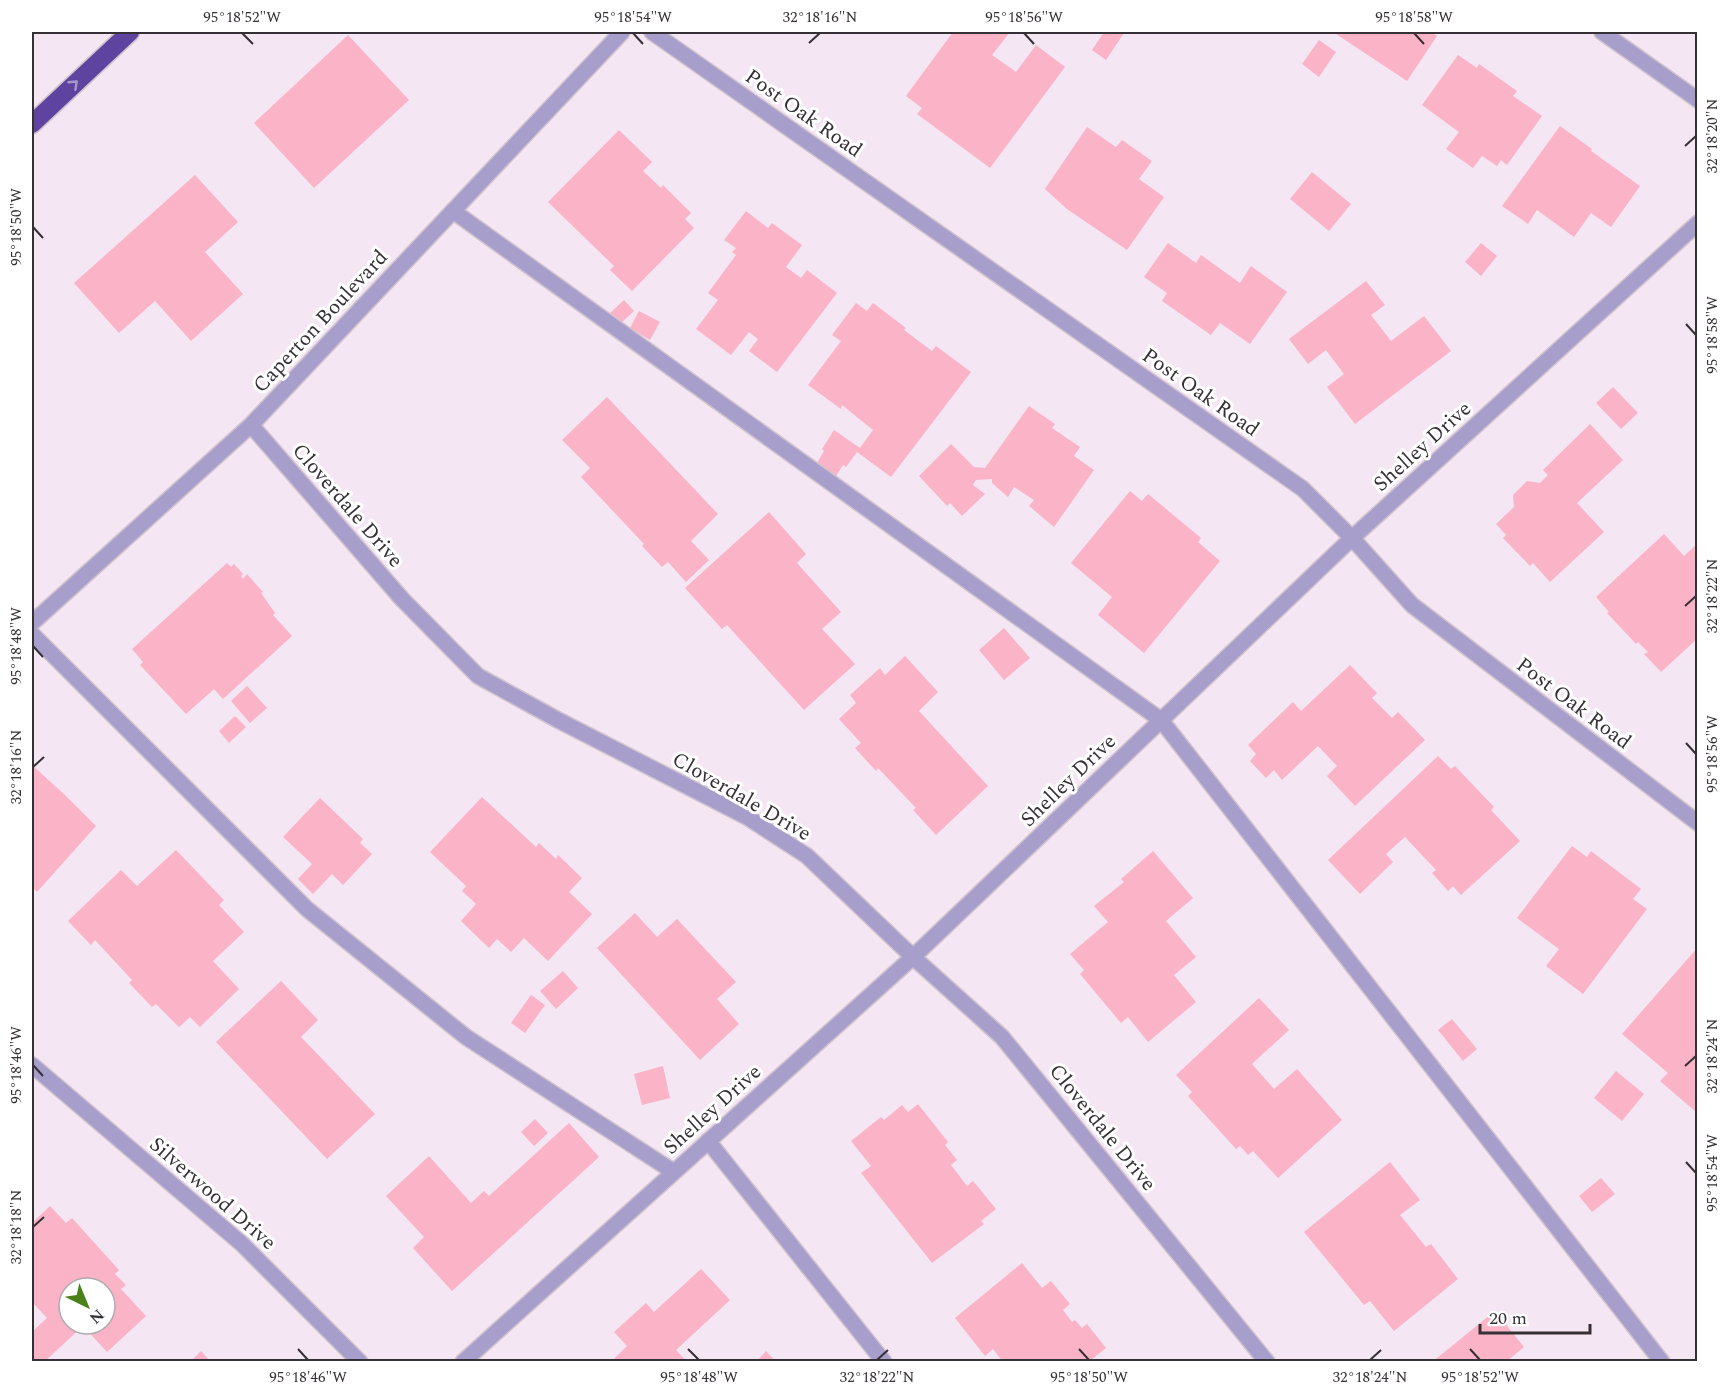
<svg xmlns="http://www.w3.org/2000/svg" width="1729" height="1393" font-family="Spectral,serif">
<rect width="100%" height="100%" fill="#f4e6f3"/>
<path fill="#fab3c7" fill-rule="evenodd" d="M953 32H1010L992 55 1016 72 1036 45 1065 67 990 168 917 114 922 108 906 96Z
M1104 32 1124 33 1106 60 1092 50Z
M1333 32H1431L1437 36 1407 81Z
M348 35 409 100 314 188 254 123Z
M1319 40 1336 52 1319 77 1302 64Z
M1458 55 1477 68 1479 64 1517 91 1513 96 1542 116 1507 165 1501 160 1497 166 1482 156 1473 168 1446 149 1459 132 1422 105Z
M1560 126 1592 149 1591 151 1640 186 1611 227 1591 213 1574 237 1537 210 1528 224 1502 206Z
M1087 127 1116 147 1122 140 1152 161 1139 179 1164 197 1127 250 1067 209 1045 189Z
M619 130 652 162 643 171 661 188 663 185 691 213 685 219 694 228 632 291 610 270 614 266 548 202Z
M1312 172 1351 204 1329 231 1290 199Z
M195 175 238 222 205 252 243 294 191 341 155 301 119 333 74 283Z
M746 211 768 228 772 223 802 245 786 267 801 278 807 270 837 293 777 372 749 351 758 339 749 332 731 355 696 329 718 300 708 293 736 255 732 252 736 248 724 240Z
M1168 243 1196 263 1201 255 1240 283 1251 266 1287 292 1250 344 1220 323 1211 335 1162 301 1167 293 1144 277Z
M1481 243 1497 256 1481 276 1465 262Z
M1366 281 1385 305 1371 315 1391 341 1424 316 1451 351 1355 424 1327 387 1344 374 1326 350 1308 364 1289 339Z
M624 300 634 311 620 324 610 313Z
M856 303 867 311 873 303 906 328 904 330 932 351 936 346 971 372 891 477 857 452 846 467 843 465 836 476 817 463 824 451 822 449 834 430 860 448 873 430 842 405 841 409 808 385 841 341 832 335Z
M639 311 660 322 650 340 630 328Z
M1613 387 1638 413 1621 429 1596 403Z
M607 397 718 514 691 541 709 560 686 582 668 562 662 567 642 546 644 544 581 477 590 468 562 440Z
M1029 406 1055 424 1052 428 1080 447 1074 456 1094 470 1054 527 1029 506 1034 500 1014 487 1008 497 992 483V479L976 480 973 485 985 494 962 516 950 503 947 506 919 476 951 444 974 467 985 468Z
M1590 424 1623 460 1577 503 1604 532 1550 582 1533 563 1530 566 1503 538 1506 535 1496 524 1514 507 1513 495 1527 481 1540 483 1548 475 1543 470Z
M1130 491 1142 501 1148 494 1201 538 1198 542 1220 561 1144 653 1098 615 1112 597 1071 563Z
M769 512 806 554 797 563 841 612 822 629 855 664 804 710 727 625 722 629 685 588Z
M1664 534 1684 556 1698 543V638L1661 672 1644 654 1648 652 1638 642 1636 644 1607 613 1609 612 1596 597Z
M227 563 231 567 234 564 243 574 241 576 243 579 247 574 263 592 261 593 275 613 273 615 292 636 223 699 214 689 186 714 140 665 143 662 132 649Z
M1004 628 1030 658 1004 680 979 650Z
M905 656 938 692 919 711 988 786 936 835 913 810 916 808 878 768 876 771 855 748 861 743 839 719 856 703 850 695 880 668 885 675Z
M1350 665 1377 693 1372 698 1392 718 1398 712 1425 740 1355 806 1327 776 1337 766 1318 746 1282 780 1274 770 1266 778 1250 761 1256 754 1248 745 1293 702 1301 711Z
M247 686 267 708 250 723 231 701Z
M235 716 246 727 229 743 219 731Z
M1438 756 1451 769 1455 766 1494 807 1491 810 1520 841 1461 895 1453 886 1448 891 1432 873 1436 870 1405 837 1386 854 1393 862 1360 894 1328 860Z
M32 765 66 796 96 826 37 892 32 887Z
M482 797 536 847 539 843 556 859 558 855 582 878 569 892 592 914 548 961 524 938 511 952 497 939 489 948 461 921 476 904 462 891 466 886 430 852Z
M320 798 363 839 360 843 372 854 343 885 332 874 313 894 298 879 312 864 283 837Z
M1572 846 1587 857 1591 851 1641 889 1633 899 1647 909 1583 994 1546 966 1559 949 1517 918Z
M176 850 224 900 219 905 244 932 213 961 239 989 200 1027 190 1017 179 1027 156 1004 152 1007 129 983 132 980 95 940 91 945 68 921 121 870 137 886Z
M1153 851 1193 898 1166 921 1196 957 1174 975 1196 1002 1148 1042 1128 1017 1121 1023 1080 974 1084 970 1070 954 1108 922 1094 906 1124 882 1121 879Z
M635 913 657 937 677 919 736 982 717 999 739 1024 700 1060 597 948Z
M1698 947V1110L1696 1112 1660 1081 1668 1073 1622 1034Z
M563 971 578 988 556 1009 540 991Z
M281 981 318 1020 301 1037 375 1114 327 1159 216 1042Z
M531 995 545 1005 525 1033 511 1023Z
M1259 998 1289 1030 1252 1064 1274 1089 1297 1069 1342 1120 1278 1178 1253 1151 1248 1155 1240 1146 1236 1149 1188 1096 1192 1092 1176 1075Z
M1452 1019 1477 1049 1463 1061 1438 1030Z
M663 1066 670 1098 642 1105 634 1074Z
M1616 1071 1644 1094 1622 1121 1594 1098Z
M918 1104 948 1142 945 1145 957 1160 951 1165 967 1186 973 1181 996 1209 981 1221 984 1224 932 1263 861 1173 871 1166 851 1141 881 1117 884 1120 902 1105 908 1112Z
M535 1119 548 1133 534 1146 521 1132Z
M569 1123 599 1157 452 1291 413 1248 424 1237 386 1196 429 1156 471 1203 484 1191 489 1196Z
M1390 1162 1420 1200 1400 1215 1426 1247 1431 1244 1458 1279 1394 1331 1370 1301 1364 1305 1304 1232Z
M1601 1178 1615 1194 1592 1212 1579 1196Z
M50 1206 66 1223 72 1218 119 1270 115 1274 126 1285 121 1289 146 1316 107 1352 83 1326 44 1362H32V1332L47 1318 32 1302V1223ZM69 1288H105V1324H69Z
M1022 1263 1042 1288 1051 1281 1070 1304 1063 1310 1072 1322 1075 1320 1082 1328 1087 1324 1106 1348 1091 1360 1093 1362H1003L993 1349 985 1356 955 1318Z
M701 1269 730 1300 676 1350 687 1362H611L627 1346 614 1332 646 1303 654 1312Z
M1495 1311 1524 1347 1506 1362H1432Z
M201 1351 211 1362H190Z
M766 1351 776 1362H756Z"/>
<g fill="none" stroke-linecap="round" stroke-linejoin="round">
<g stroke="#cec2cd" stroke-width="18">
<path id="lane" d="M453 211 1161 720 1662 1362
M32 634 307 909 466 1037 674 1172
M708 1141 884 1362"/>
</g>
<g stroke="#cec2cd" stroke-width="18">
<path id="street" d="M652 32 1303 489 1352 538 1412 605 1698 823
M1602 32 1698 100
M251 425 402 599 478 676 558 720 747 817 807 856 913 957 1002 1037 1267 1362
M32 623 251 425 622 32
M32 1065 242 1244 360 1362
M463 1362 913 957 1352 538 1698 223"/>
</g>
<g stroke="#cec2cd" stroke-width="21">
<path id="highway" d="M32 124 130 32"/>
</g>
<use href="#lane" stroke="#a79ecc" stroke-width="15"/>
<use href="#street" stroke="#a79ecc" stroke-width="15"/>
<use href="#highway" stroke="#5f43a0" stroke-width="18"/>
</g>
<defs><path id="oneway-chevron" d="M-2-3.5L2.5 0L-2 3.5" fill="none" stroke-width="1.6" stroke-linecap="round" stroke-linejoin="round" transform="scale(1.5)"/></defs>
<use stroke="#a798cb" href="#oneway-chevron" transform="translate(74 84) rotate(-43)"/>
<path fill="none" stroke="#353035" stroke-width="2" d="M242 33 253 44M633 33 643 44M1024 33 1034 44M1414 33 1424 44M809 43 820 33M1685 146 1696 136M33 227 43 238M1686 324 1696 335M1685 606 1696 596M33 646 43 657M1686 743 1696 754M33 767 44 757M33 1065 43 1076M1685 1066 1696 1056M1686 1162 1696 1173M33 1227 44 1217M298 1349 308 1360M688 1349 699 1360M1079 1349 1089 1360M1470 1349 1480 1360M877 1360 888 1350M1370 1360 1381 1350"/>
<g text-anchor="middle" stroke-width="6" stroke-linejoin="round" paint-order="stroke">
<g font-size="21" fill="#353035" stroke="#fff">
<text transform="translate(804 113) rotate(35)" y="7">Post Oak Road</text>
<text transform="translate(320 321) rotate(-47)" y="7">Caperton Boulevard</text>
<text transform="translate(1201 392) rotate(35)" y="7">Post Oak Road</text>
<text transform="translate(1422 446) rotate(-42)" y="7">Shelley Drive</text>
<text transform="translate(348 505) rotate(49)" y="7">Cloverdale Drive</text>
<text transform="translate(1574 703) rotate(37)" y="7">Post Oak Road</text>
<text transform="translate(1068 780) rotate(-44)" y="7">Shelley Drive</text>
<text transform="translate(742 796) rotate(30)" y="7">Cloverdale Drive</text>
<text transform="translate(712 1109) rotate(-42)" y="7">Shelley Drive</text>
<text transform="translate(1103 1127) rotate(51)" y="7">Cloverdale Drive</text>
<text transform="translate(213 1193) rotate(41)" y="7">Silverwood Drive</text>
</g>
</g>
<rect width="1729" height="1393" fill="none" stroke="#ffffff" stroke-width="66"/>
<g transform="translate(87 1306) rotate(137)"><circle r="28" fill="#ffffff" stroke="#aeacae" stroke-width="1.5"/>
<path d="M0-4.5L10 22L0 15L-10 22Z" fill="#4a8118"/>
<text y="-9" font-size="16" font-weight="bold" text-anchor="middle" fill="#353035">N</text>
</g>
<path d="M1480 1324v9h110v-9" fill="none" stroke="#353035" stroke-width="3"/>
<text x="1489" y="1324" font-size="18" fill="#353035" stroke="#ffffff" stroke-width="4.5" paint-order="stroke">20 m</text>
<rect x="33" y="33" width="1663" height="1327" fill="none" stroke="#353035" stroke-width="2"/>
<g font-size="15" text-anchor="middle" fill="#353035">
<text x="242" y="22">95°18'52"W</text>
<text x="633" y="22">95°18'54"W</text>
<text x="820" y="22">32°18'16"N</text>
<text x="1024" y="22">95°18'56"W</text>
<text x="1414" y="22">95°18'58"W</text>
<text transform="translate(1712 136) rotate(-90)" y="5">32°18'20"N</text>
<text transform="translate(16 227) rotate(-90)" y="5">95°18'50"W</text>
<text transform="translate(1712 335) rotate(-90)" y="5">95°18'58"W</text>
<text transform="translate(1712 596) rotate(-90)" y="5">32°18'22"N</text>
<text transform="translate(16 646) rotate(-90)" y="5">95°18'48"W</text>
<text transform="translate(1712 754) rotate(-90)" y="5">95°18'56"W</text>
<text transform="translate(16 767) rotate(-90)" y="5">32°18'16"N</text>
<text transform="translate(1712 1056) rotate(-90)" y="5">32°18'24"N</text>
<text transform="translate(16 1065) rotate(-90)" y="5">95°18'46"W</text>
<text transform="translate(1712 1173) rotate(-90)" y="5">95°18'54"W</text>
<text transform="translate(16 1227) rotate(-90)" y="5">32°18'18"N</text>
<text x="308" y="1382">95°18'46"W</text>
<text x="699" y="1382">95°18'48"W</text>
<text x="877" y="1382">32°18'22"N</text>
<text x="1089" y="1382">95°18'50"W</text>
<text x="1370" y="1382">32°18'24"N</text>
<text x="1480" y="1382">95°18'52"W</text>
</g>
</svg>
